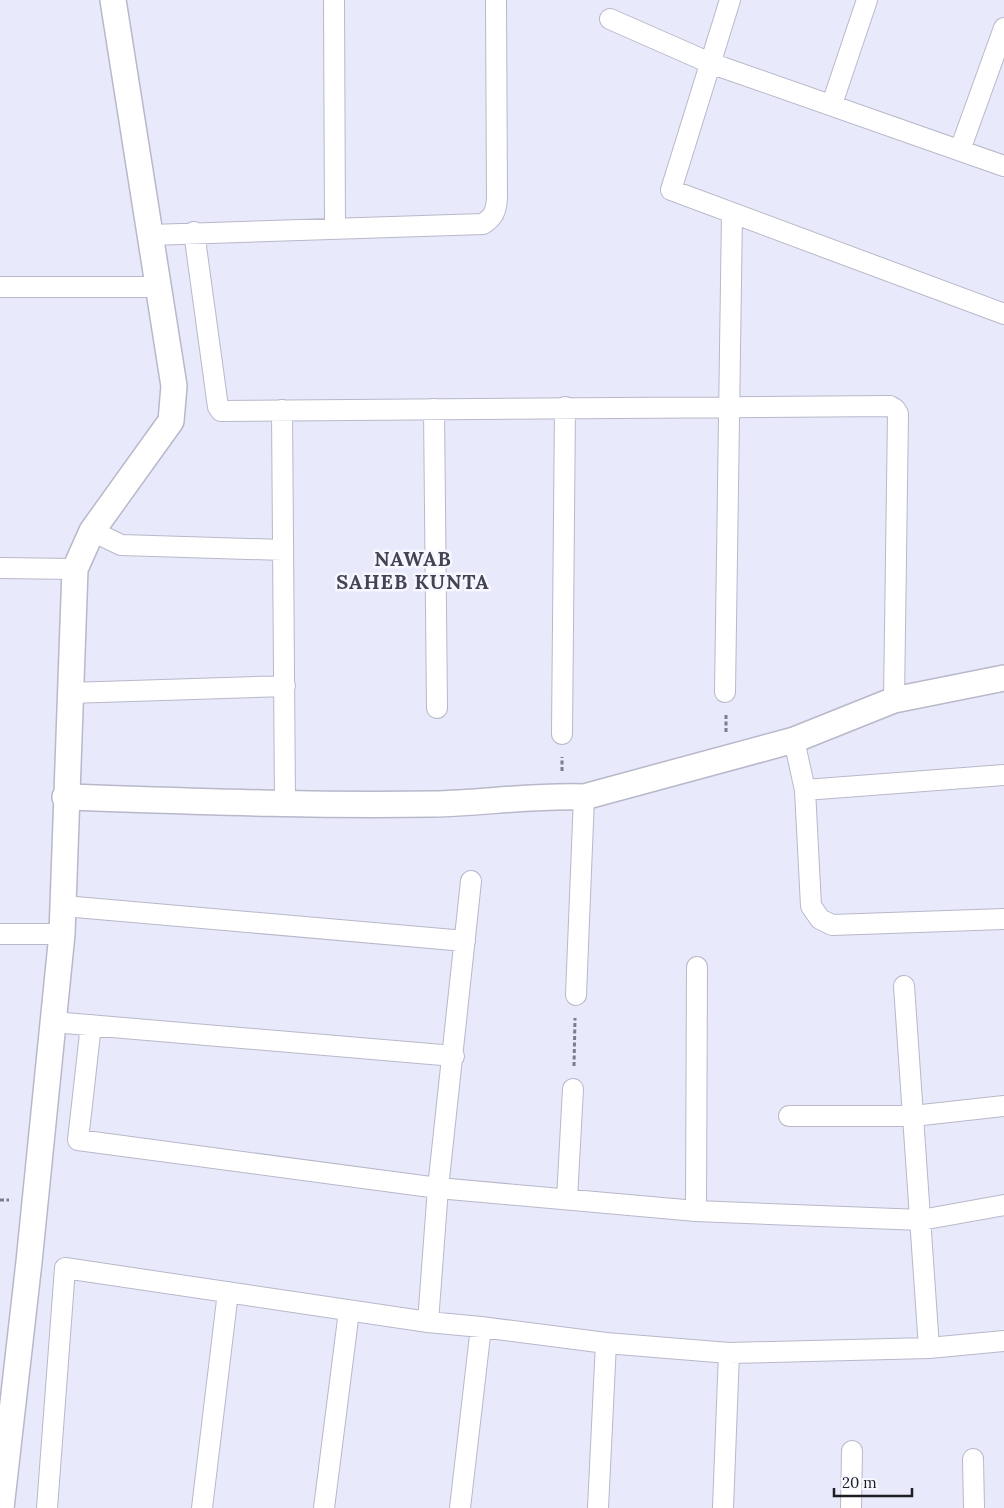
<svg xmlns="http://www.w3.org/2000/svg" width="1004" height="1508" font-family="Lora,serif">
<rect width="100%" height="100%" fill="#e8e9fb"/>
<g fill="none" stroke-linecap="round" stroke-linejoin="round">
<g stroke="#b8b8ca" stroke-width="22">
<path id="minor" d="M334 0 335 228
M730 0 671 190 1004 314
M610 19 710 63 1004 166
M832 104 867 0
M960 150 1004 28
M194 232 218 407 221 411 890 406 895 409 898 414 894 700
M151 235 483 224C494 217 496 211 497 198L496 0
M0 287H160
M434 409 437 708
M282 410 285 803
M92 531 121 545 283 550
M0 568 75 569
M725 692 732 213
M69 693 285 686
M562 734 565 407
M794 740 805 790 811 906 820 919 832 925 1004 919
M805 790 1004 775
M64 906 465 941
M0 934H62
M904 986 929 1348
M576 995 584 797
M53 1022 454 1056
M91 1025 78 1140 438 1188 696 1211 921 1220 1004 1205
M789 1116H913L1004 1106
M567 1199 573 1089
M696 1211 697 967
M428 1322 438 1188 471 881
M973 1459 974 1508
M47 1508 65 1268 428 1322 481 1327 606 1343 729 1353 929 1348 1004 1341
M202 1508 228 1292
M324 1508 349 1311
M460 1508 481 1327
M598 1508 606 1343
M723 1508 729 1353
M851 1508 852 1451"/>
</g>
<g stroke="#b8b8ca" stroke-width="28">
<path id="tertiary" d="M65 797C187 801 310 806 433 804 483 803 533 795 584 797L794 740 894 700 1004 678
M1 1508 29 1262 62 934 75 569 92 531 171 421 174 386 113 0"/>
</g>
<path stroke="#7c7d89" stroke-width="3" stroke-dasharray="4 2.5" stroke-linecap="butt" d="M726 715V734
M562 771V757
M574 1066 575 1018
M0 1200H9"/>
<use href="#minor" stroke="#fff" stroke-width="20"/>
<use href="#tertiary" stroke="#fff" stroke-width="25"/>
</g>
<g text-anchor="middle" stroke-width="5" stroke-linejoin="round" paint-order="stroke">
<g font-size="20" font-weight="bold" letter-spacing="1" fill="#434453" stroke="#f7f7ff">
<text x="413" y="566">NAWAB<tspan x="413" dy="23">SAHEB KUNTA</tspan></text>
</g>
</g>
<path d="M834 1488v8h78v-8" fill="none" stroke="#1d1d24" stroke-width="2.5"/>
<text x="842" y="1488" font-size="15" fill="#1d1d24" stroke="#f7f7ff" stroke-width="4" paint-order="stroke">20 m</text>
</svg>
